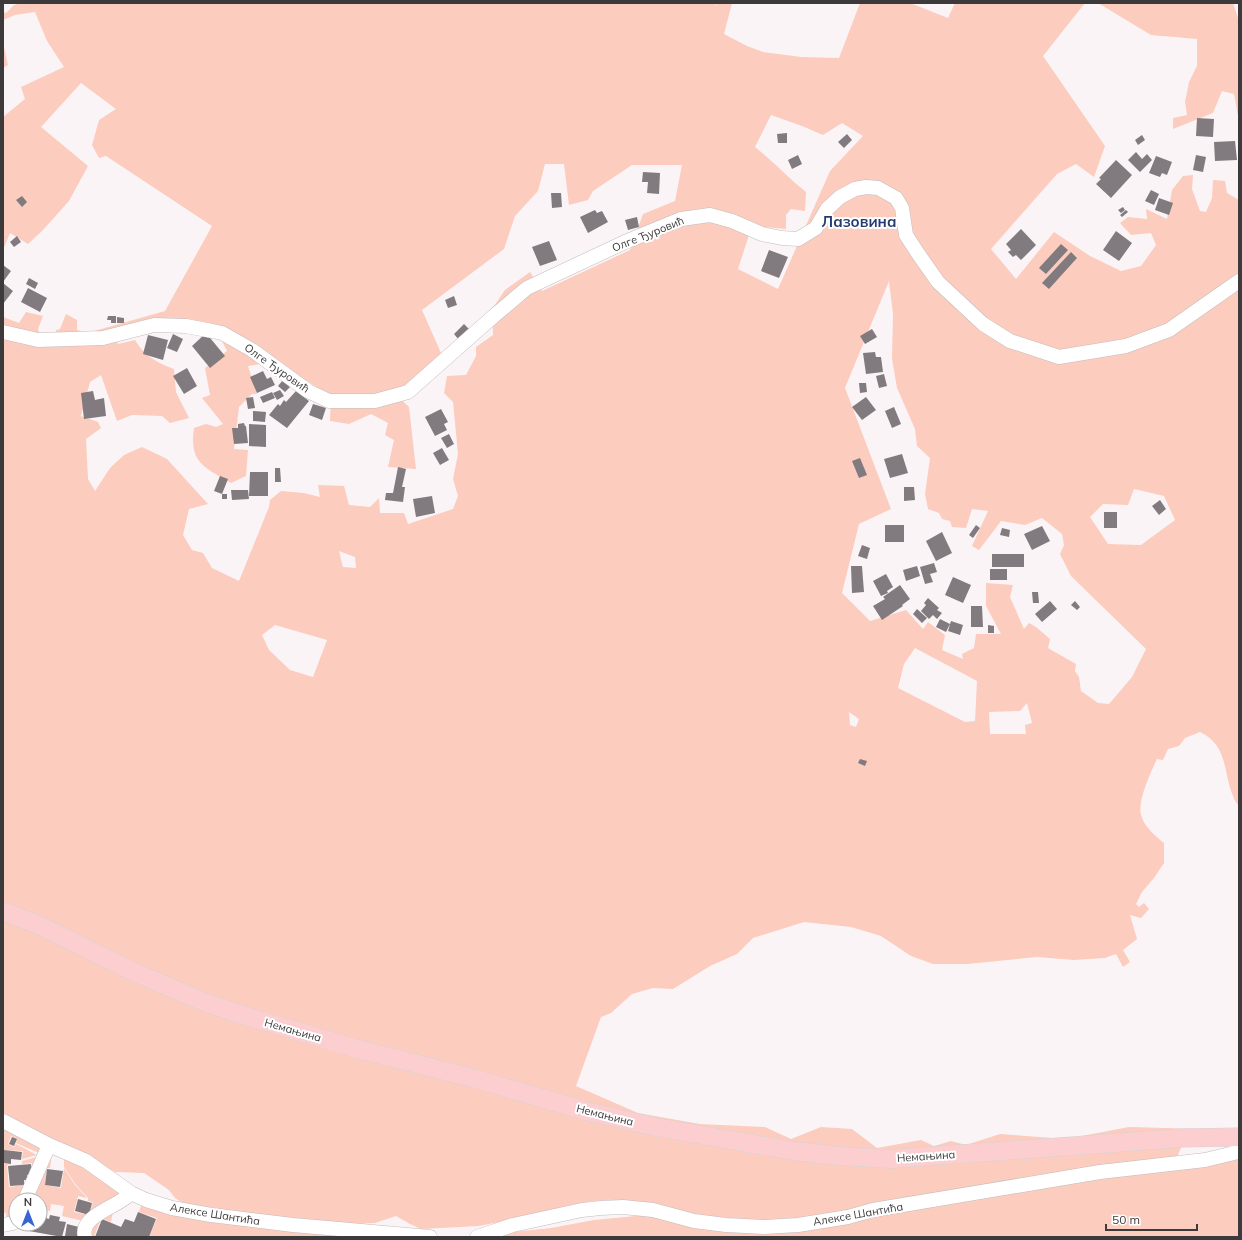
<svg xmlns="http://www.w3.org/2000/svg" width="1242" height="1240" font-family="Mulish,sans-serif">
<rect width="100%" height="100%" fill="#fbf4f6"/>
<path fill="#fcccbe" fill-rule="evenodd" d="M21 3H717L715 7 718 3H732L724 34 747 46 763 52 801 57 839 58 860 3H910L948 18 955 3H1085L1043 56 1105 146 1094 177 1076 164 1057 174 991 249 1016 279 1054 232 1090 256 1121 271 1141 266 1156 245 1151 233 1131 235 1120 223 1128 217 1147 219 1146 209 1167 219 1172 190 1183 176 1193 175 1192 189 1200 211 1206 212 1212 198 1213 180 1225 181 1227 193 1239 200V807C1237 803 1234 800 1233 796 1223 772 1228 745 1200 732L1185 738 1179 746 1168 749 1163 760 1157 759C1151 772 1137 801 1141 815 1143 825 1156 837 1164 843V863L1154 878 1142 892 1136 904 1139 907 1144 903 1149 909 1141 918 1130 915 1137 939 1123 950 1130 962 1123 967 1116 954 1105 958 1074 960 1037 957 967 964H933L911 956 881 936 851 927 804 922 753 938 737 954 710 966 673 989 653 988 632 994 611 1013 601 1017 576 1086 638 1113 700 1124 765 1127 791 1139 821 1127 852 1129 877 1148 921 1140 934 1146 951 1141 966 1145 1000 1134 1066 1139 1129 1127 1236 1130 1179 1145 1181 1148 1177 1157 797 1219 763 1221 695 1215 632 1201 611 1200 593 1201 570 1205 524 1217 479 1226 421 1229 410 1224 396 1216 375 1223 351 1224 201 1209 183 1203 175 1198 169 1190 144 1173 115 1172 3 1113V317L19 323 26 312 43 316 38 329 42 345 52 347 56 330 60 329 66 314 77 320V330L87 333 165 311 212 226 106 156 99 158 92 145 99 120 116 109 81 83 41 127 88 166 69 201 42 231 28 244 10 233 3 250V117L25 99 21 87 64 67 47 41 35 12 15 15 3 20V12L6 13 14 5ZM771 115 802 126 823 135 842 123 863 136 830 171 778 289 738 269 749 235 764 227 786 229V215L791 209 805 211 806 192C788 178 773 161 755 147ZM545 164H564L569 205 588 200 593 191 632 165H682L675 201 643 214 630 250 542 291 530 272 505 290 492 309 493 335 476 347V356L466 375 447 376 444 393 453 402 458 454 453 479 458 496 453 509 408 524 404 513H380L379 498 370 507 349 505 344 486 318 485 320 497 304 493 281 491 270 500 269 507 239 581 212 568 203 553 192 550 183 535 189 509 208 504 167 459 142 447 124 455 110 468 95 491 88 479 86 439 101 428 98 422 81 416 90 382 101 375 117 421 132 415 162 416 170 423 189 418 176 392 174 369C158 363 144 356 135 340L118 344 112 332 215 327 227 351 205 368 210 395 202 398 223 424 216 427 206 424 194 428C189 463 204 467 231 483L246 476 248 450 234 449 239 407 252 394H257L248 366 260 364 251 346 331 396 330 421 349 424 371 414 388 423 385 435 394 440 388 467 416 469 409 407 391 390 405 386 441 353 422 310 504 249 515 216 538 191ZM889 281 893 314 892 359 897 388 915 429 917 446 930 458 925 494 928 509 939 513 942 519 950 521 952 527 966 528 972 509 988 511 972 546 979 550 1001 521 1025 525 1042 518 1062 534 1064 545 1060 554 1071 576 1146 649 1132 677 1109 704 1098 703 1081 691 1079 677 1075 671 1076 664 1048 648 1050 639 1036 627 1029 623 1024 629 1010 597 1013 585 986 583V606L1001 634H976L974 648 962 654 963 659 942 650 945 635 928 622 923 629 906 610 870 621 842 593 859 524 891 509 845 388ZM1134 489 1164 496 1175 520 1141 545 1108 544 1090 517 1103 504 1128 505ZM339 551 355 557 356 568 343 567ZM275 625 327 640 313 677 290 670 269 650 262 635ZM915 648 977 681 975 721 965 722 898 688 904 664ZM1027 703 1032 723 1025 725 1026 734H990L989 712 1020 711ZM849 712 859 719 856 727 850 725Z
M1098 3H1233L1239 21V121L1234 94 1222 91 1213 113 1173 129V118L1187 115 1185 102 1189 82 1197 66V39L1151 35Z
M3 43 8 65 3 68Z
M3 1127 41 1147 39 1153 16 1143 17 1139 11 1136 8 1144 14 1147 16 1144 37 1155 22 1159 23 1151 4 1150 3 1158Z
M52 1153 50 1168H47L45 1185 61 1188 64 1168 75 1185 87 1198 78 1196 74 1212 89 1215 93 1202 88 1201V1198L76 1185 64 1167V1157L74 1161 118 1191 120 1194 83 1221 62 1216 64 1206 51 1204 50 1211 40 1209V1200H29Z
M1239 1156V1237H495L513 1232 551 1228 594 1220 636 1216H651L693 1226 873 1215Z
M37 1157 33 1173 32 1163 22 1164V1161Z
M3 1164H11L7 1165 9 1187 25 1185V1181H29L20 1200H16L15 1211 7 1220 6 1213H3Z
M141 1206 381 1237H149L157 1218 139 1212Z
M112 1210 113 1211 111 1222 101 1218 94 1237H91C81 1224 103 1215 112 1210Z"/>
<path fill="#817b7f" d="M1197 118 1214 119 1213 137 1196 136Z
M787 133V143H778L777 134Z
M847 134 852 140 844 148 838 142Z
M1142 135 1145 140 1138 145 1135 140Z
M1235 141 1237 160 1215 161 1214 142Z
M1136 152 1142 159 1147 154 1152 160 1140 172 1128 160Z
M798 155 802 164 792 169 788 160Z
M1196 155 1206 157 1203 172 1193 170Z
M1156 156 1172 162 1167 175 1162 173 1160 177 1149 173Z
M1116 160 1132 175 1111 198 1096 184 1101 179 1099 178Z
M643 172 660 173 659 194 647 193 648 182H642Z
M1151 190 1159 194 1154 205 1145 201Z
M551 193H561L562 207 552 208Z
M22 196 27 202 22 207 16 200Z
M1159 198 1173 203 1169 215 1155 210Z
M1123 207 1125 210 1121 213 1118 210Z
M595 210 597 213 602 211 608 222 588 233 580 217Z
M1126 210 1128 212 1122 217 1120 215Z
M637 217 639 227 628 230 625 220Z
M1021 229 1036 245 1021 260 1016 255 1013 257 1008 252 1011 250 1006 244Z
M1116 231 1132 243 1119 261 1103 250Z
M17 236 21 242 14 247 10 242Z
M549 241 557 260 540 266 532 247Z
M1061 244 1068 250 1046 274 1039 268Z
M769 250 788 257 779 278 761 271Z
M1071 252 1077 258 1049 289 1042 283Z
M3 265 11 271 3 282Z
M29 278 38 283 35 289 26 284Z
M3 283 13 291 3 304Z
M28 288 47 298 40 312 21 302Z
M454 296 457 305 448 308 445 300Z
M108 316H116V323H111V320H107Z
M117 317 124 318V323H117Z
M464 324 470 330 459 340 454 334Z
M872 329 877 337 865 344 860 336Z
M206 333 225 356 210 368 192 346Z
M173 334 183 339 177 352 167 348Z
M148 335 168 340 163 360 143 354Z
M875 352 876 357H881L883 372 866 374 863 353Z
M187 368 197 386 184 394 173 376Z
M263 371 267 379 271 377 275 385 257 393 250 377Z
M884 374 887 386 879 388 876 376Z
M283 380 290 387 285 392 278 386Z
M859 383H866L867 392 860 393Z
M280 390 284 396 277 400 273 393Z
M93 391 95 400 104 398 106 416 84 419 81 393Z
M296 391 309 401 287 428 269 415 278 404 280 406 284 400 286 402Z
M272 392 275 398 263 403 260 397Z
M253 397 255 408 248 409 246 398Z
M866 397 876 410 862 420 852 407Z
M313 404 326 408 322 420 309 415Z
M894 407 901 424 892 428 885 411Z
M441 409 448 422 444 424 447 430 435 436 425 417Z
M253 411 266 412 265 422 253 421Z
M244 423 245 426H246L248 443 234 444 232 428H238V424Z
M249 424 266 425V447L249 446Z
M449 434 454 444 447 448 441 438Z
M442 448 449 460 440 465 433 453Z
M902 454 908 473 890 478 884 459Z
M860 458 867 475 859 478 852 461Z
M398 467 406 469 402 487H405L403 502 385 500 386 493H393Z
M275 468H280L281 482H275Z
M250 472H268V496H249Z
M220 476 228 479 222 494 214 491Z
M904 487H914L915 500 904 501Z
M231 490H248L249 499 232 500Z
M222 494H227V499H222Z
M432 496 435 513 416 517 413 499Z
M1160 500 1166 509 1159 515 1152 506Z
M1104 512H1117V528H1104Z
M885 525H904V542H885Z
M976 525 980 528 973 538 969 535Z
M1042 526 1050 541 1032 550 1024 534Z
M1002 528 1010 530 1009 537 1000 535Z
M942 532 952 553 936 561 926 541Z
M862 545 870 548 867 559 858 556Z
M992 554H1024V567H992Z
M934 563 937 572 930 574 933 582 925 584 920 567Z
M851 566H862L864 592 852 593Z
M917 566 920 576 906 581 903 570Z
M990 569H1007V580H990Z
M886 574 893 587 887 591 888 593 881 596 873 581Z
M953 577 971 585 963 603 945 595Z
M900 585 910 599 902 605 903 606 882 620 873 606 885 599 883 597Z
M1032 592H1038L1039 603H1033Z
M928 598 939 608 937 610 942 613 937 619 933 615 929 619 921 611 926 605 924 603Z
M1050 601 1057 609 1042 622 1035 614Z
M1075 601 1080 607 1077 610 1071 605Z
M971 606H982L983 627H971Z
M917 609 927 618 922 623 913 614Z
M940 619 950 624 946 632 936 627Z
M951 621 963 625 960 635 948 631Z
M988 625 994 626V633H988Z
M860 759 867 761 865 766 858 763Z
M12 1137 17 1139 14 1146 9 1144Z
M4 1150 22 1152 21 1160 11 1159V1164L3 1163Z
M31 1164 32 1175H27V1180H24V1185L10 1186 8 1166Z
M47 1169 63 1171 60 1187 45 1185Z
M78 1199 92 1203 89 1215 75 1211Z
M138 1212 156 1219 149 1237H95L102 1219 121 1227 125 1219 134 1222Z
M40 1213 47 1215 46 1218 49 1219 50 1215 60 1217 59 1221 66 1222 62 1237 29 1231 30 1224H40Z
M67 1224 79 1227 78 1237 65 1236Z"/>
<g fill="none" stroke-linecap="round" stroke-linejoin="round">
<g stroke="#c3bcbe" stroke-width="15">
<path id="minor" d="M3 332 38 340 103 338 154 325 186 326 207 330 222 333 252 350 308 391 329 401H375L408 392 495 315 527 288 625 242 681 219 710 215 732 221 762 234 782 238 798 239 816 228 827 209 840 197 855 189 866 187 878 188 896 198 902 208 906 235 919 255 938 282 983 324 1010 341 1059 357 1126 346 1169 330 1239 281
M3 1121 49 1145 86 1161 131 1193 146 1200 172 1208 211 1215 293 1225 430 1237
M25 1200 49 1145
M3 1225 13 1223 16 1218
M85 1237C79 1215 119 1207 131 1193
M477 1237 513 1225 582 1210 601 1208 623 1207 653 1210 694 1221 726 1225 764 1227 798 1225 848 1217 873 1210 1100 1172 1205 1160 1234 1153 1239 1148"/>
</g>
<g stroke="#d4d4d4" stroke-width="19">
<path id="major" d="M3 911 41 926 134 972 204 1002 236 1013 354 1048 476 1079 586 1111 656 1127 794 1151 839 1156 891 1159 1182 1138 1239 1137"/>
</g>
<use href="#minor" stroke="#fff" stroke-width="14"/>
<use href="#major" stroke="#fdcecf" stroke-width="18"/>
</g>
<g text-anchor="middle" stroke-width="4" stroke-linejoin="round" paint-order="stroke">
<g font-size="11" fill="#3d3a3b" stroke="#fff">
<text transform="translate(648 234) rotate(-22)" y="4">Олге Ђуровић</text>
<text transform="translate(277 368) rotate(35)" y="4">Олге Ђуровић</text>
<text transform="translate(293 1030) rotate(16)" y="4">Немањина</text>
<text transform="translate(605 1115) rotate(14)" y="4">Немањина</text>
<text transform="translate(926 1156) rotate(-4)" y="4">Немањина</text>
<text transform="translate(215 1214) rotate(9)" y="4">Алексе Шантића</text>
<text transform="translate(858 1214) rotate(-10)" y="4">Алексе Шантића</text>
</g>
<g font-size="15" font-weight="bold" fill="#233a72" stroke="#fff">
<text x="859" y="227">Лазовина</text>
</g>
</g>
<rect width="1242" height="1240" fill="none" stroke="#3d3a3b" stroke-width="8"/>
<g transform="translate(28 1212)"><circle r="19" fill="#ffffff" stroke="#b1b0b1"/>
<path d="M0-3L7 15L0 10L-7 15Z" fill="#3864d4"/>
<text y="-6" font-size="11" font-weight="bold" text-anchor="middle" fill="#3d3a3b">N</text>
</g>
<path d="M1106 1224v6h91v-6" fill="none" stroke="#3d3a3b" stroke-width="2"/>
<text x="1112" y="1224" font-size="12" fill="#3d3a3b" stroke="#ffffff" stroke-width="3" paint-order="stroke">50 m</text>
</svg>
